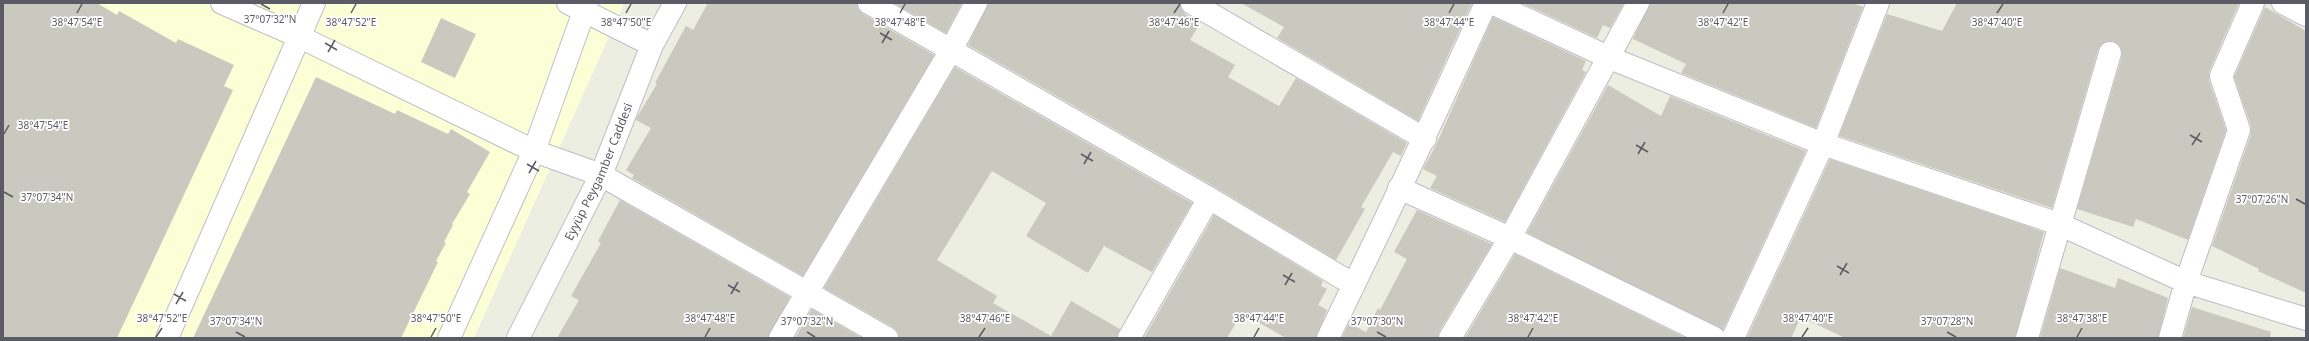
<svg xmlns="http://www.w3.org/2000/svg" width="2309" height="341" font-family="'Noto Sans',sans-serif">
<rect width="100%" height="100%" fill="#edeee2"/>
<path fill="#fbffd6" d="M3 3H624L474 338H3Z"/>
<path fill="#c9c9bf" d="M3 3H97L117 15 119 11 176 43 178 39 234 65 224 86 233 90 117 338H3Z
M708 3H857L858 9 863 14 934 55 803 276 632 178 634 175 626 170 651 128 636 120 637 117 657 84 655 83 686 26 693 30Z
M894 3H962L946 33Z
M988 3H1180L1185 14 1201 22 1190 40 1235 65 1228 77 1279 106 1296 78 1407 143 1401 156 1393 152 1361 207 1365 209 1336 260 1215 187 968 45Z
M1241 3H1472L1418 121 1277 38 1284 27Z
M1522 3H1624L1610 28 1603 25 1597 38Z
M1650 3H1852L1863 7 1816 128 1681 73 1686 64 1633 39Z
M1957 3H2239L2209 72V80L2226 130 2188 240 2136 219 2133 227 2077 209 2122 56 2119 45 2113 41 2102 44 2098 50 2052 208 1839 136 1887 14 1942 31Z
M2265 7 2306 31V293L2258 271 2259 269 2212 246 2251 134V126L2234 77Z
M1493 17 1586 61 1582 70 1586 72 1505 222 1430 188 1437 176 1423 169 1436 145Z
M441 18 476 34 455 78 421 62Z
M955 67 1192 203 1152 272 1104 246 1088 273 1026 236 1046 203 992 171 937 260 997 296 993 303 1051 336 1071 301 1120 329 1117 338H899L898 332 893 327 824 288Z
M316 77 395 114 397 110 448 134 451 129 490 152 467 192 470 194 452 224 453 225 444 242 446 243 436 261 438 262 401 338H193Z
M1608 85 1661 116 1670 96 1806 151 1723 330 1527 233Z
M1830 159 2044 232 2015 338H1845L1801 317 1791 338H1747Z
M620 200 790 297 768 338H557L579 300 571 296 601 243 598 241Z
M1417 210 1492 244 1439 332 1438 338H1342L1349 323 1366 332 1378 308 1380 310 1407 259 1394 252Z
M1214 215 1323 281 1321 286 1327 289 1318 305 1327 310 1316 338H1286L1242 313 1227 338H1144Z
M1515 254 1686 338H1465Z
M2060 268 2115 288 2118 278 2168 298 2158 338H2040Z
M2192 307 2271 332 2270 338H2183Z
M812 309 862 338H795Z"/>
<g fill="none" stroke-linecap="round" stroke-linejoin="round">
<g stroke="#bcbdc4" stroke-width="24">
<path id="minor" d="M869 3 1209 198 1354 285
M1192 3 1425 139
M1492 3 1610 58 1823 144 2059 224 2186 282 2306 319
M2283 3 2306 15
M601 175 887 338
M1399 188 1510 238 1714 338
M167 338 314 3
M780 338 951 50 976 3
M1129 338 1209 198
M1328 338C1382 227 1435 116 1486 3
M1450 338 1510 238 1638 3
M1733 338 1823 144 1878 3
M2027 338 2110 53
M2170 338 2186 282 2239 130 2221 76 2253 3"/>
</g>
<g stroke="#bcbdc4" stroke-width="24">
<path id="tertiary" d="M222 3 300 37 534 151 601 175
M568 3 652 45"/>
</g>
<g stroke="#bebfc8" stroke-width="24">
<g id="secondary">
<path d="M449 338 534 151 587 3"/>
<path id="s1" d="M518 338 601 175 652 45 675 3"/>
</g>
</g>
<use href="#minor" stroke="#fff" stroke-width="22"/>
<use href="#tertiary" stroke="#fff" stroke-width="22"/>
<use href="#secondary" stroke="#fff" stroke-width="22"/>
</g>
<path fill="none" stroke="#5a5b64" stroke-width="1.5" d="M261 4 270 9M77 13 82 4M351 13 356 4M626 13 631 4M900 13 905 4M1174 13 1180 4M1449 13 1454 4M1723 13 1728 4M1997 13 2003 4M880 33 892 40M325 43 337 50M882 43 889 31M328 52 335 40M4 134 9 125M2190 135 2202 142M1636 145 1648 152M2192 145 2200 133M1081 154 1093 161M1638 154 1645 142M527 164 539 171M1084 164 1091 152M529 173 536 161M4 192 13 197M2296 199 2305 204M1837 266 1849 273M1283 275 1295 282M1840 275 1847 263M728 285 740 292M1285 285 1292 273M174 294 186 301M731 294 738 282M176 304 183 292M236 332 245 337M807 332 815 337M1377 332 1386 337M1947 332 1956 337M156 337 162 328M431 337 436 328M705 337 710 328M979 337 985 328M1254 337 1259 328M1528 337 1533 328M1802 337 1808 328M2077 337 2082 328"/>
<g text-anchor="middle" stroke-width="3.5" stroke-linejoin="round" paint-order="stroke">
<g font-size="12" fill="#5a5b64" stroke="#fff">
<text dy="4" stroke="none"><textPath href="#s1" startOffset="185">Eyyüp Peygamber Caddesi</textPath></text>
</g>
</g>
<g font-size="10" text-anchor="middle" fill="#5a5b64" stroke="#fff" stroke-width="3.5" stroke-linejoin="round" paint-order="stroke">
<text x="270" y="23">37°07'32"N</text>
<text x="77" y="26">38°47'54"E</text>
<text x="351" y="26">38°47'52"E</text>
<text x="626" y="26">38°47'50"E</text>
<text x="900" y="26">38°47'48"E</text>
<text x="1174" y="26">38°47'46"E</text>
<text x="1449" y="26">38°47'44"E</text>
<text x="1723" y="26">38°47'42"E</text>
<text x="1997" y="26">38°47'40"E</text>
<text x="43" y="129">38°47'54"E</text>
<text x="47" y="201">37°07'34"N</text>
<text x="2262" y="203">37°07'26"N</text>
<text x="162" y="322">38°47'52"E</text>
<text x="436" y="322">38°47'50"E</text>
<text x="710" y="322">38°47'48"E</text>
<text x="985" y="322">38°47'46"E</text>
<text x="1259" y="322">38°47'44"E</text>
<text x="1533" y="322">38°47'42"E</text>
<text x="1808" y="322">38°47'40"E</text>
<text x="2082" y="322">38°47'38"E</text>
<text x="236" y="325">37°07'34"N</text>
<text x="807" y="325">37°07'32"N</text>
<text x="1377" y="325">37°07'30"N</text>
<text x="1947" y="325">37°07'28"N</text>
</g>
<rect width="2309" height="341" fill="none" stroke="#5a5b64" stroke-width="8"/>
</svg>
